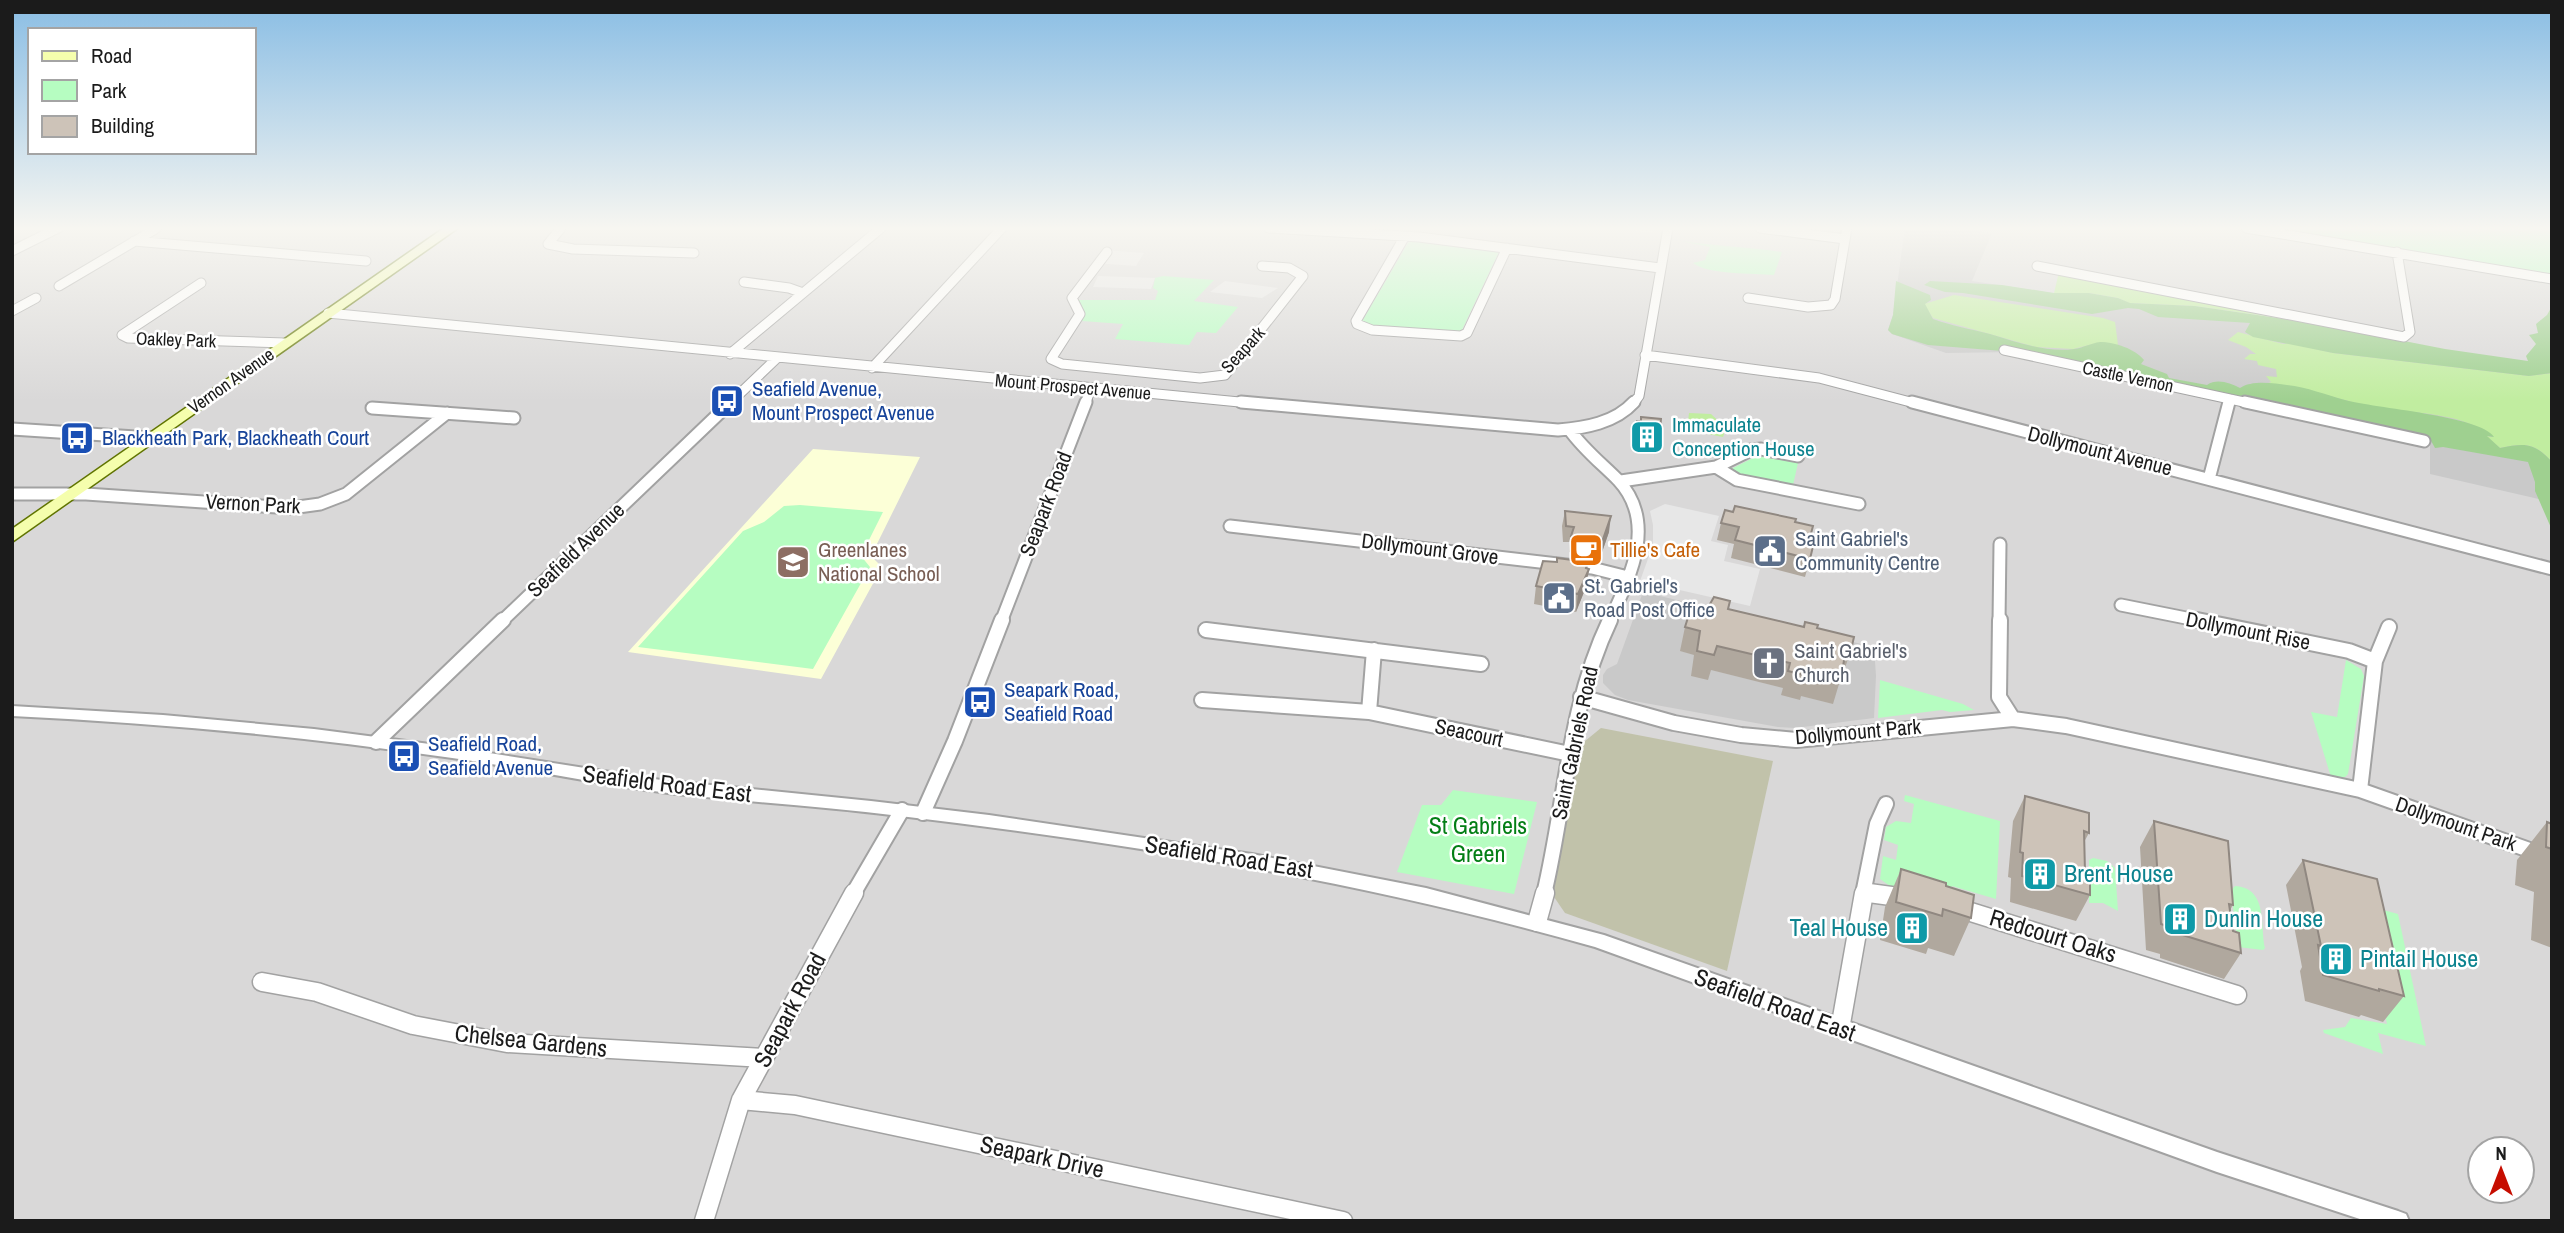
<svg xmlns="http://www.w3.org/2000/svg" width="2564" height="1233" font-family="'Archivo Narrow',sans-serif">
<rect width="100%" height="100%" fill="#edeadf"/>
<path fill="#d9d8d8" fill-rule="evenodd" d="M12 228H1613L1652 233 1653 228H2274L2552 275V1221H12ZM2480 1149H2522V1191H2480Z"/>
<path fill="#fcffd7" d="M813 449 920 457 871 556 882 567 821 679 628 652Z"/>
<path fill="#c9c9c9" d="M1905 228H1956L1992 233 1972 281 2552 368V502L2430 474V439L2015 352 1946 353 1892 334 1888 330 1893 315Z
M1643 592 1874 647 1876 676 1874 718 1795 728 1778 727 1628 700 1615 695 1603 683V675L1607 669 1617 664Z"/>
<path fill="#c1c2aa" d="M1601 728 1773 761 1727 971 1565 913 1552 894 1579 746Z"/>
<path fill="#c1eda0" d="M2059 272 2294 320 2195 306 2129 303 2118 298 2089 293H2054Z
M1954 295 2103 318 2115 322 2118 345 2097 343 2073 349 2036 347 1933 318 1924 304Z
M2238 332 2283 344 2290 343 2333 353 2529 376 2552 373V462C2534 442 2525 443 2500 448L2486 436 2493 437C2462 412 2415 414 2376 407 2338 401 2304 385 2266 384L2271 382 2266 376 2277 377 2276 369 2258 365 2257 361 2244 359 2250 354H2256L2246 347 2228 340Z
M1689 413 1711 414 1726 428 1723 437 1687 430Z"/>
<path fill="#9fd090" d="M1896 281 1930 295 1931 300 1925 304 1933 319C1952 326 1971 329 1990 334 2017 342 2046 353 2074 349 2083 348 2091 343 2100 342 2115 342 2135 349 2144 360L2141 364 2167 374 2169 378 2207 385C2217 378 2230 383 2240 388 2251 380 2274 383 2287 385 2307 387 2326 395 2345 400 2373 408 2482 416 2494 437L2487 436 2500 448C2525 443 2534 442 2552 462V530L2535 491V482L2528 462 2443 447 2435 448 2430 439 2108 370 2015 352 1928 345 1892 334 1888 330 1893 315Z
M1930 281 2002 285 2054 293H2089L2118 298 2130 303 2195 306 2312 323 2445 349 2528 361 2526 356 2536 344 2529 335 2538 333 2536 324 2547 315 2552 306V373L2529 376 2333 353 2253 337 2245 332 2250 323 2158 317 2139 309 2128 308 2092 314 1963 293 1945 292 1924 285Z"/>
<path fill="#b6fdc1" d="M2274 228H2552V275L2527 270Z
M1414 240 1499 252 1461 332 1373 329 1361 323 1408 243Z
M1681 241C1715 246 1748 247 1782 252L1774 275C1753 273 1709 275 1693 263L1705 260 1710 247Z
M1163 276 1214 280 1194 301 1238 307 1216 333 1197 332 1189 345 1115 339 1123 324 1082 321 1084 313 1078 300H1155L1158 291 1153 288 1155 278Z
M1757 456 1798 463 1793 485 1738 474 1731 469Z
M800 505 883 512 861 556 870 567 813 669 638 647 743 531 764 522 784 506Z
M2346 660 2361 669 2364 676 2348 774 2345 777H2331L2311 712 2337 717Z
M1880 680 1963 704 1974 710 1950 712 1942 710 1878 718Z
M1453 790 1537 802 1514 894 1397 872 1422 805H1441Z
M1905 795 2000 821 1996 899 1952 886 1951 893 1890 886 1880 879 1883 856 1896 860 1898 845 1884 840 1886 827 1896 821 1911 823 1914 804 1904 801Z
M2093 858 2107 861 2115 868 2118 911 2103 903H2089V860Z
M2235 886C2268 888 2260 925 2265 948L2263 950 2238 947 2231 891Z
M2361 904 2398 914 2426 1046 2378 1033 2383 1054 2324 1033 2323 1030 2345 1027 2351 1018 2387 1024Z"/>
<path fill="#e7e7e7" d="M1104 250 1144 253 1136 266 1095 263Z
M1098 276 1155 278 1151 289 1093 287Z
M1225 281 1278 288 1262 298 1210 292Z
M1665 504 1719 516 1711 541 1728 545 1724 561 1760 569 1750 606 1640 581 1653 545V525L1650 511Z"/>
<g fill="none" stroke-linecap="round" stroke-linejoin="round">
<g stroke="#a2a2a2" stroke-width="11">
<path id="minor-far3" d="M561 228 548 244 573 249 694 253
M1269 228 1419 237 1660 268
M1760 228 1845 239
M2246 228 2552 279
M1405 236 1356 321 1357 324 1372 330 1461 336 1467 333 1507 248
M134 241 366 261
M12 251 58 228
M1107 252 1072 298 1080 314 1051 359 1062 364 1200 378 1225 375 1303 276 1289 268 1262 266
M2037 266 2404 337 2410 332 2397 252
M744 282 789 288 803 293
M201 283 122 335 128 338 285 343
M59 286 157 228
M1748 298 1808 307 1831 305 1835 299 1847 228
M12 311 36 298
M328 313 1260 404
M2004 350 2253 404
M730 354 881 228
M1645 355 1819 378 1918 404
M872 368 1002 228
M729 404 777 358
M1085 404 1091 389
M1633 404 1639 396 1668 228
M2229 404 2230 399"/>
</g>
<g stroke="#a2a2a2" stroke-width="15">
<path id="minor-far2" d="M1241 402 1558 430C1585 428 1615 423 1634 402
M1912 402 2552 569
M2245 402 2424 441
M372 408 514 418
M12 429 151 438
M1569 429C1583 449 1601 463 1618 480 1658 523 1630 577 1609 622
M1716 467 1737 480 1859 504
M2209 479 2229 402
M1621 481 1716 467 1751 450 1761 449 1798 456
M12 494H86L291 508 320 504 346 494 447 413
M1230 526 1592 568 1628 577
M2121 605 2206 622
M501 622 731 402
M1001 622 1086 402
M1999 622 2000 544"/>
</g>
<g stroke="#a2a2a2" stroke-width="18">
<path id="minor-far1" d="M2000 620 1999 697 2013 719
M2197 620 2349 651 2375 661
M1206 630 1481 664
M1581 697 1674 723 1741 735 1796 740 2013 719 2066 726 2360 790 2552 858
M1202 700 1369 712 1570 754
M1369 712 1374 650
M376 742 503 620
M2360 790 2375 661 2389 627
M923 813 955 741 1002 620
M1865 892 1881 894
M853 894 902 810
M1544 894C1566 802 1568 708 1610 620
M1863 894 1877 824 1886 804"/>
</g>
<g stroke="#a2a2a2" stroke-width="21">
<path id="minor" d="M1869 893 1906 898
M1958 908 2237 995
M1537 922 1545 893
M262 982 317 992 413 1025 507 1043 764 1058
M1840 1029 1864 893
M741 1100 795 1105 1343 1221
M704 1221 741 1100 854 893"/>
</g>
<g stroke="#a2a2a2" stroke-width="4">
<path id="tertiary" d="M12 706 163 715 314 729 445 746 661 780 871 801 989 815 1252 854 1426 888 1604 935 2217 1152 2398 1211 2406 1214 2409 1221H2366L2217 1172 1595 947C1367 882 1135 844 900 816 823 806 745 802 668 793 593 784 519 767 445 757 301 736 157 723 12 716Z"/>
</g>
<g stroke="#607400" stroke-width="3">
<path id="secondary" d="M444 228H458L12 542V529Z"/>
</g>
<use href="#minor-far3" stroke="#fff" stroke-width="9"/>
<use href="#minor-far2" stroke="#fff" stroke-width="11"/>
<use href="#minor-far1" stroke="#fff" stroke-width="14"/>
<use href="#minor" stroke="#fff" stroke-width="18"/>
<use href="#tertiary" fill="#fff" fill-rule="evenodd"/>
<use href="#secondary" fill="#f5fead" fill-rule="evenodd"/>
</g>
<path fill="#b0a89e" d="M1637 421 1659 442 1656 453 1639 451V446H1634Z
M1565 511 1609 532 1600 558 1569 552 1570 542H1563L1562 526Z
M1733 512 1795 522 1809 541 1810 559 1805 577 1731 558 1734 544 1717 540 1721 523Z
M1587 569H1589L1586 587 1576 612 1534 604 1536 586Z
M1728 609 1804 627 1817 628 1851 650 1843 674H1842L1833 704 1801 696 1800 700 1781 695 1783 688 1711 670 1708 680 1691 676 1694 655 1680 651 1685 627 1706 611Z
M2025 796 2089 833 2084 842 2085 872 2090 895 2076 921 2010 902 2011 878 2008 877 2013 821Z
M2154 821 2233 905 2230 910 2233 931 2241 953 2224 979 2160 958V954L2146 950 2140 847Z
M2547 822 2552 824V948L2531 940 2534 892 2515 885 2517 860Z
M2303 860 2404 996 2383 1022 2361 1015 2359 1017 2305 1001 2300 971 2302 967 2286 885Z
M1901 869 1946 886 1971 918 1954 956 1928 948 1926 954 1880 940 1885 907Z"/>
<path fill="#908881" d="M1611 516 1609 532 1600 558 1602 542Z
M1588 562 1586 576 1589 569 1586 587 1576 612 1578 594Z"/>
<path fill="#cdc3b8" stroke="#908881" stroke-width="2" d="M1641 417 1661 419 1659 442 1641 440V435H1636L1637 421H1641Z
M1735 506 1796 519 1795 522 1813 526 1809 541 1814 542 1810 559 1735 540 1739 527 1721 523 1725 510 1733 512Z
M1565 511 1611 516 1602 542 1571 536 1574 527 1566 526Z
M1557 558 1588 562 1586 568 1589 569 1578 594 1536 586 1543 561 1557 562Z
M1714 597 1730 601 1728 609 1804 627 1805 622 1818 625 1817 628 1854 637 1851 650 1846 648 1841 679 1809 672 1808 676 1788 671 1790 663 1717 646 1714 655 1697 651 1700 631 1685 627 1691 608 1706 611Z
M2025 796 2089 813V833L2084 831 2085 872 2090 874V895L2022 876 2023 853 2020 852Z
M2154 821 2228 841 2233 905 2229 904 2233 931 2239 933 2241 953 2176 933V929L2161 924Z
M2547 822 2552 824V849L2546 847Z
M2303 860 2377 879 2404 996 2379 989V991L2323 975 2318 945 2321 946Z
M1901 869 1946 883V886L1974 895 1971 918 1943 909 1942 916 1896 902Z"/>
<linearGradient id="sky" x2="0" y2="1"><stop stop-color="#89bde4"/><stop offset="0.57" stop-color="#f7f6f1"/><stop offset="1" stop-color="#f7f6f1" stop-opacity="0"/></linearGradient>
<rect width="2564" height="401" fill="url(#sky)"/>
<defs>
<g id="bus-square" transform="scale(1.75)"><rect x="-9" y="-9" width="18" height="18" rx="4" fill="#1a4fb4" stroke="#fff"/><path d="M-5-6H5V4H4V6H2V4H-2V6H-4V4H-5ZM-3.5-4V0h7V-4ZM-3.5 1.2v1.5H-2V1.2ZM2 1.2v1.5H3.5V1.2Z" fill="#fff"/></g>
<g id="building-square" transform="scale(1.75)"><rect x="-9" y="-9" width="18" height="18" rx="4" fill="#0f9aa8" stroke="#fff"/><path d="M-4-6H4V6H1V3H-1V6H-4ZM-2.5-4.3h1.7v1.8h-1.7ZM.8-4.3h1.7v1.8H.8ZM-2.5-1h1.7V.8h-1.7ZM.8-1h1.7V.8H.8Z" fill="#fff"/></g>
<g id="cafe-square" transform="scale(1.75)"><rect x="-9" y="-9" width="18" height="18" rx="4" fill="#e8710a" stroke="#fff"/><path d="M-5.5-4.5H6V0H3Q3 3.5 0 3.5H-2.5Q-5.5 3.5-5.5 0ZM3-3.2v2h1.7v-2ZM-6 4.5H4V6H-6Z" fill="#fff"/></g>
<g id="civic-square" transform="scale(1.75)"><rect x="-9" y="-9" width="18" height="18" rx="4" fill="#5c6f8a" stroke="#fff"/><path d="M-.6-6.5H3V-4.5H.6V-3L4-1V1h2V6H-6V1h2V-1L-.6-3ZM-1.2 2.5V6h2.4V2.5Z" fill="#fff"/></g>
<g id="school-square" transform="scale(1.75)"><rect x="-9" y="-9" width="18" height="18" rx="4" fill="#8d6e63" stroke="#fff"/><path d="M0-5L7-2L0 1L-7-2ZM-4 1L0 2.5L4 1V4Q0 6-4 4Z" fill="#fff"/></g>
<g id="church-square" transform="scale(1.75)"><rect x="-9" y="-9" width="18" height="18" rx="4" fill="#6b7280" stroke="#fff"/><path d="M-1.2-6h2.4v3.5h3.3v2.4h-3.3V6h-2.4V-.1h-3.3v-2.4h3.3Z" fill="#fff"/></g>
</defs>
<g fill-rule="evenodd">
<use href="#bus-square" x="727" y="401"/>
<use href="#building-square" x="1647" y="437"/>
<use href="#bus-square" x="77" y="438"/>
<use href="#cafe-square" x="1586" y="550"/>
<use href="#civic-square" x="1770" y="551"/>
<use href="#school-square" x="793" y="562"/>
<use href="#civic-square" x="1559" y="598"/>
<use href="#church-square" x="1769" y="663"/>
<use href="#bus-square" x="980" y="702"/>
<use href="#bus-square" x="404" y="756"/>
<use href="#building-square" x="2040" y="874"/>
<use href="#building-square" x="2180" y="919"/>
<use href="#building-square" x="1912" y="928"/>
<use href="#building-square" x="2336" y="959"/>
</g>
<g text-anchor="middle" stroke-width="5" stroke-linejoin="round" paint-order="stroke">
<g font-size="18" fill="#1b1b1b" stroke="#fff">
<text transform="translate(176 340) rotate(2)" y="6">Oakley Park</text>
<text transform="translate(1243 350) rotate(-48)" y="6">Seapark</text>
<text transform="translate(2128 377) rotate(12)" y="6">Castle Vernon</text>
<text transform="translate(231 381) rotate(-35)" y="6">Vernon Avenue</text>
<text transform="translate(1073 387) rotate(5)" y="6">Mount Prospect Avenue</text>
</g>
<g font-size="21" fill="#164399" stroke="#fff" text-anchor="start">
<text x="752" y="396">Seafield Avenue,<tspan x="752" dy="24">Mount Prospect Avenue</tspan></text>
<text x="102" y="445">Blackheath Park, Blackheath Court</text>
<text x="1004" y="697">Seapark Road,<tspan x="1004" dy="24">Seafield Road</tspan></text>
<text x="428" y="751">Seafield Road,<tspan x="428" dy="24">Seafield Avenue</tspan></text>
</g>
<g font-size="21" fill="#0d838f" stroke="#fff" text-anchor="start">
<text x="1672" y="432">Immaculate<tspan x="1672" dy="24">Conception House</tspan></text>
</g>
<g font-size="21" fill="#1b1b1b" stroke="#fff">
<text transform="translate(2100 451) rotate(14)" y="7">Dollymount Avenue</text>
<text transform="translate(253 504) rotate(3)" y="7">Vernon Park</text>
<text transform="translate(1046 504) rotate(-69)" y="7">Seapark Road</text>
<text transform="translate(1430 549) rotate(7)" y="7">Dollymount Grove</text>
<text transform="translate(576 550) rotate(-44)" y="7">Seafield Avenue</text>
<text transform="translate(2248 631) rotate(11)" y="7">Dollymount Rise</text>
<text transform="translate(1858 732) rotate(-5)" y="7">Dollymount Park</text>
<text transform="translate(1469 733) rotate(12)" y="7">Seacourt</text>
<text transform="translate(1575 743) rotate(-78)" y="7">Saint Gabriels Road</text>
<text transform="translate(2456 824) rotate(19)" y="7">Dollymount Park</text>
</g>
<g font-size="21" fill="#4e5e75" stroke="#fff" text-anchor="start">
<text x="1795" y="546">Saint Gabriel's<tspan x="1795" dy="24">Community Centre</tspan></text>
<text x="1584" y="593">St. Gabriel's<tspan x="1584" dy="24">Road Post Office</tspan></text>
</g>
<g font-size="21" fill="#785e54" stroke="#fff" text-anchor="start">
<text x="818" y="557">Greenlanes<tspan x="818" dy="24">National School</tspan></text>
</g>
<g font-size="21" fill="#c56008" stroke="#fff" text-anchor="start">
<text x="1610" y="557">Tillie's Cafe</text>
</g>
<g font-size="21" fill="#5b616d" stroke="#fff" text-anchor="start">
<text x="1794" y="658">Saint Gabriel's<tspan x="1794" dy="24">Church</tspan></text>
</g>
<g font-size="24" fill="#1b1b1b" stroke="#fff">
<text transform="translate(667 784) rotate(7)" y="8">Seafield Road East</text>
<text transform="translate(1229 857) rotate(9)" y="8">Seafield Road East</text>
<text transform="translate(2053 936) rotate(17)" y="8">Redcourt Oaks</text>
<text transform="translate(1775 1005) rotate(20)" y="8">Seafield Road East</text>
<text transform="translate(790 1010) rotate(-62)" y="8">Seapark Road</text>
<text transform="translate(531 1041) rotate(6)" y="8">Chelsea Gardens</text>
<text transform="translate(1042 1157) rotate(12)" y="8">Seapark Drive</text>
</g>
<g font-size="24" fill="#037e15" stroke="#fff">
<text x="1478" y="834">St Gabriels<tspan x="1478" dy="28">Green</tspan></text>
</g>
<g font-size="24" fill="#0d838f" stroke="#fff" text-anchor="start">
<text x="2064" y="882">Brent House</text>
<text x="2204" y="927">Dunlin House</text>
<text x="1888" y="936" text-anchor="end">Teal House</text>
<text x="2360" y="967">Pintail House</text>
</g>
</g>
<rect width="2564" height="1233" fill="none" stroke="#1b1b1b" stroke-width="28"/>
<rect x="28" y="28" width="228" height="126" fill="#ffffff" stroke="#a4a4a4" stroke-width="2"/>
<rect x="42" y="51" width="35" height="10" fill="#f5fead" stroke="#a4a4a4" stroke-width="2"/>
<text x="91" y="63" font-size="21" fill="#1b1b1b">Road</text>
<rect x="42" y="80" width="35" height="21" fill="#b6fdc1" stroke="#a4a4a4" stroke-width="2"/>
<text x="91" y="98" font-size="21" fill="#1b1b1b">Park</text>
<rect x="42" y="116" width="35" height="21" fill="#cdc3b8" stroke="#a4a4a4" stroke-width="2"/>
<text x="91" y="133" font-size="21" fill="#1b1b1b">Building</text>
<g transform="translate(2501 1170)"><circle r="33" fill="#ffffff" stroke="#a4a4a4" stroke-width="2"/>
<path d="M0-5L12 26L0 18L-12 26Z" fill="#c60d00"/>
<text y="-10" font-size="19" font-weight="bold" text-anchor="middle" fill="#1b1b1b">N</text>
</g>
</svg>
